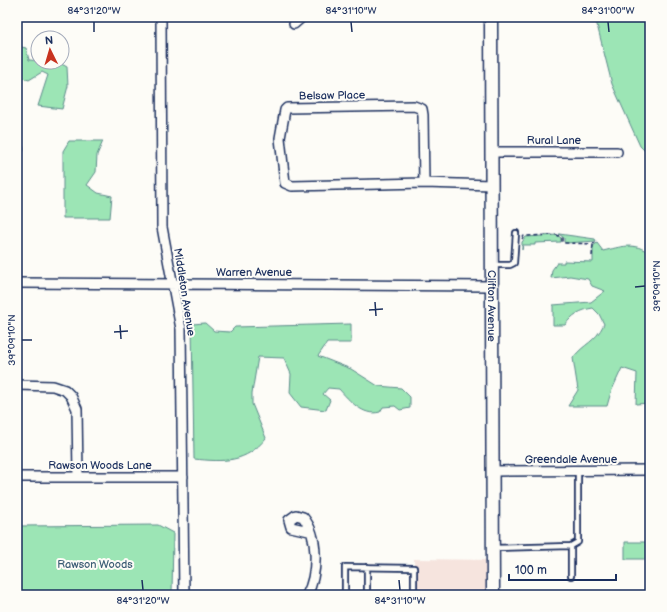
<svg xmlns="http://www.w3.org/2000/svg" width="667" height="612" font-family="'Balsamiq Sans',sans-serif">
<rect width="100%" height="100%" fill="#fdfcf7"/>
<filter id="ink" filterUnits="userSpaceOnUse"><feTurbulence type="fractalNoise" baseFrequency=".025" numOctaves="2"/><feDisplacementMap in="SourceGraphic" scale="8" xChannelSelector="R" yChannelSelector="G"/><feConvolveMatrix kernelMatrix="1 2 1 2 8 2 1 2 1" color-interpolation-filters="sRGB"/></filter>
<g filter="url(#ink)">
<path fill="#f6e4de" d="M414 559 493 560V595H414Z"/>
<path fill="#9ce5b5" stroke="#5c8a8a" d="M595 17H650V156L640 146 612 84Z
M17 46 26 48 29 60 58 62 67 67 68 86 62 109 38 106 48 75 42 72 29 80 17 76Z
M69 141H103L97 155 96 172 87 185 98 193 112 196 110 218H63V151Z
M559 234 595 239 596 241 566 243 564 242V238Z
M557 235 561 238V242L535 243V245H523L522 250V242L526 237Z
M597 243 603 251C620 247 635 241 650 254V403L636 404 637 373 622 368 611 392 607 406H568L578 390 573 358C584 343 595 343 604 324L599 314 593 308C580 310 572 315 565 325H553V305L591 302 605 291 592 286 588 279 570 276 551 278 552 270 557 263H564V261L593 262V246Z
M205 323 214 331 230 332 235 327 351 324V343H327L318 356 351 369 378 386 401 388 410 397V408L400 410 395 406 383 407 380 412C363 417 349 400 339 389L328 388 323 394 330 400 326 410 301 407 290 393 291 374 284 358 258 357 252 393V404L266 438C246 463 224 462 194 459L192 324Z
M158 525 173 533 172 595H17V526Z
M625 542H650V559H625Z"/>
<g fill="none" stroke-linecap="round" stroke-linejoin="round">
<g stroke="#1b2f5e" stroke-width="8">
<path id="lane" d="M493 265H510L514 263 516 233
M571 546V576
M493 548 571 546 578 542V471
M345 595V567L414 568V595
M367 595V567"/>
</g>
<g stroke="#1b2f5e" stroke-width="12">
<path id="street" d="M161 17 162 227 181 329 184 595
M294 24 302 17
M414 106 422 109 423 115 424 183 292 186 285 183 280 138 285 110 287 108Z
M17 148 18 149
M491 152H617
M424 183 492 185
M17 283 491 286
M17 385 53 386 65 390 71 396 77 409 78 476
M493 471 650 470
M17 477H183
M307 595C318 573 319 536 303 517L296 515 289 520 291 527 309 531"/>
</g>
<g stroke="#1b2f5e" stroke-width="15">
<g id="secondary">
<path id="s1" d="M491 17 493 595"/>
</g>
</g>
<path stroke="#1b2f5e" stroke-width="1.5" stroke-dasharray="4 3" stroke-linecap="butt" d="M522 239 524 236 557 235 562 238V242L565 243 593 244 596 242
M592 256 593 244
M472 595 484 594"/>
<use href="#lane" stroke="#fdfcf7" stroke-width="4.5"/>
<use href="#street" stroke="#fdfcf7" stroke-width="9"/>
<use href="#secondary" stroke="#fdfcf7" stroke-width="12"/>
</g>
</g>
<path fill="none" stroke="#1b2f5e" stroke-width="1.5" d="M94 22V32M351 22 352 32M608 22 609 32M635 287 645 286M375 302 376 316M369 310 383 309M120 325 121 339M114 332 128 331M22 340H32M142 580 143 590M399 580 400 590"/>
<g text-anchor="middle" stroke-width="4" stroke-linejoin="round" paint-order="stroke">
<g font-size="11" fill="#1b2f5e" stroke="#fdfcf7">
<text transform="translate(332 95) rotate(-1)" y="4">Belsaw Place</text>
<text x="554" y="144">Rural Lane</text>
<text x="254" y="276">Warren Avenue</text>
<text transform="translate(185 292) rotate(81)" y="4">Middleton Avenue</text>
<text dy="4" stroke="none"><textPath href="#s1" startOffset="289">Clifton Avenue</textPath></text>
<text x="571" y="463">Greendale Avenue</text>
<text x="100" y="469">Rawson Woods Lane</text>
</g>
<g font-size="11" fill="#3b5c74" stroke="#fdfcf7">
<text x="95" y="568">Rawson Woods</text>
</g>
</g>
<rect width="667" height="612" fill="none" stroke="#fdfcf7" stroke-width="44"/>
<g transform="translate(50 50) rotate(355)"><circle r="19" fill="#fdfcf7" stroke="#a3aaba"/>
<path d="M0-3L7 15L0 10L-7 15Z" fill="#c8321e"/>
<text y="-6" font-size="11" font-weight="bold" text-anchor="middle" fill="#1b2f5e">N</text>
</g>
<path d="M509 574v6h107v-6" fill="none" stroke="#1b2f5e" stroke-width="2"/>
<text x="515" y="574" font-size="12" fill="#1b2f5e" stroke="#fdfcf7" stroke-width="3" paint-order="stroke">100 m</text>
<rect x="22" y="22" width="623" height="568" fill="none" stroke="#1b2f5e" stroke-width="1.5"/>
<g font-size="10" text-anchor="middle" fill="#1b2f5e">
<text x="94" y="14">84°31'20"W</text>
<text x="351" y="14">84°31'10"W</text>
<text x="608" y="14">84°31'00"W</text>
<text transform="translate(656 286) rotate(-90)" y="4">39°09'10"N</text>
<text transform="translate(11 340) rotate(-90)" y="4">39°09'10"N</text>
<text x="143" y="604">84°31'20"W</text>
<text x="400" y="604">84°31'10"W</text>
</g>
</svg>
